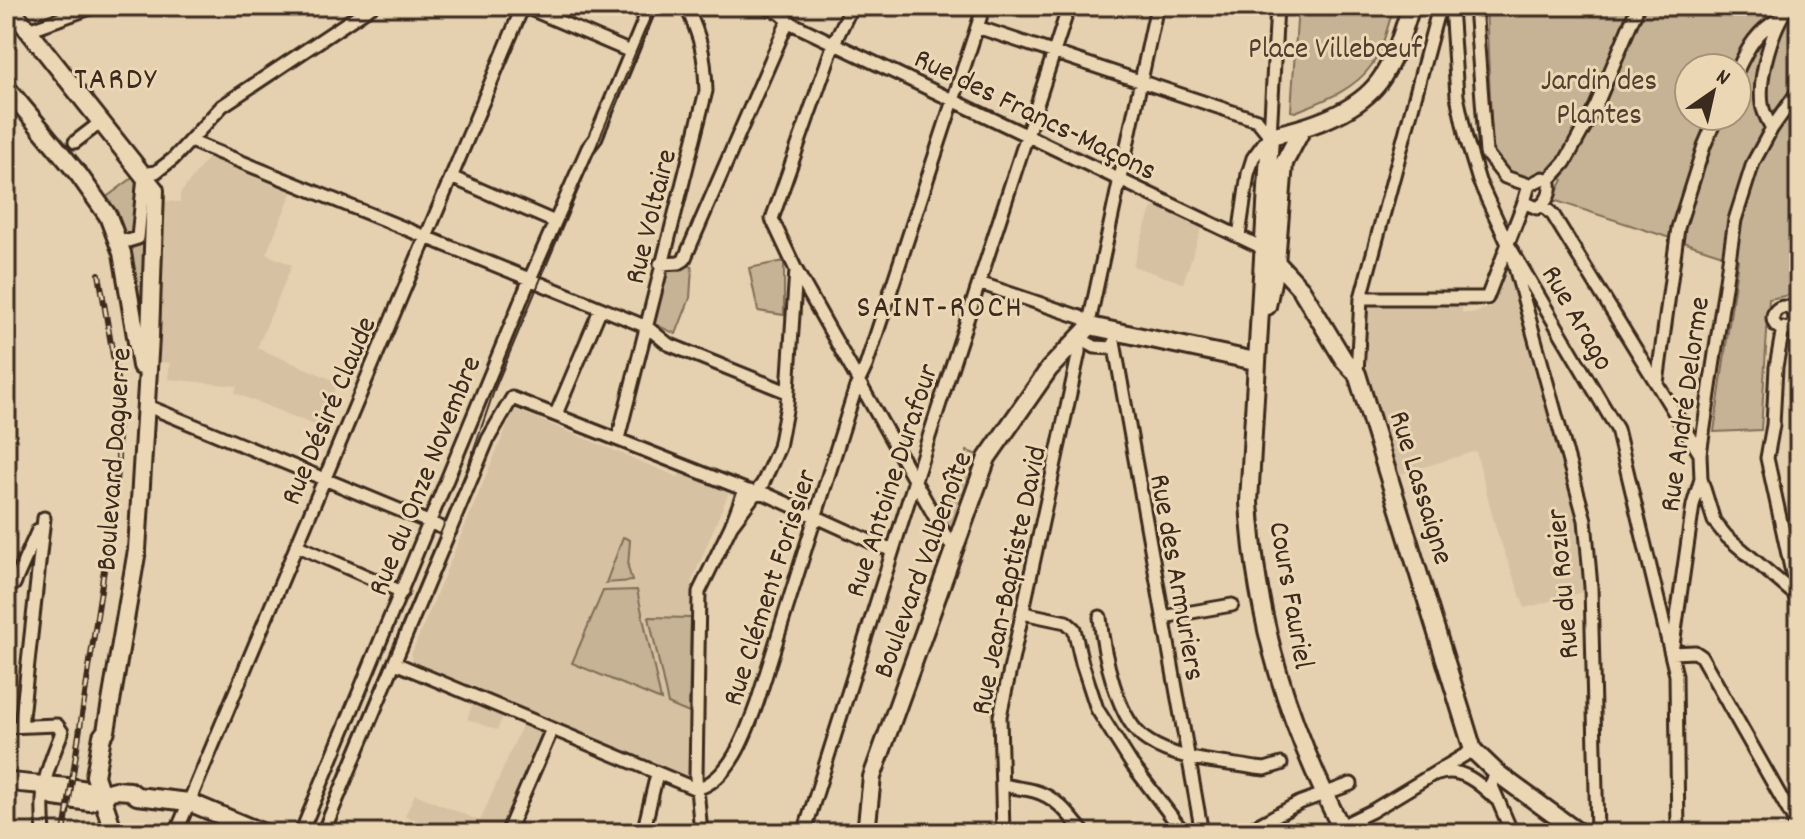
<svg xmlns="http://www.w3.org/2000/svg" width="1805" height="839" font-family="Dekko,sans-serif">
<rect width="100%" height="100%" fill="#e5d0af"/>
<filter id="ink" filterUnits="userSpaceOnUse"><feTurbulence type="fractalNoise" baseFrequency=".0125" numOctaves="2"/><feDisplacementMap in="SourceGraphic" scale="16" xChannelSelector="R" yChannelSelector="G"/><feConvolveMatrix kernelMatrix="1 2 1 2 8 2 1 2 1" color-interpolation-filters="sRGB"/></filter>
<g filter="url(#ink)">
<path fill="#d6c1a2" d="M209 156 293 190 266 254 292 265 257 348 338 382 319 427 235 393 237 386 168 379 170 363 156 362 162 201 180 202V194Z
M1157 206 1202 227 1183 283 1133 266 1151 209Z
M1508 274 1530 347 1534 371 1576 508 1581 545 1583 592 1525 608 1496 529 1476 451 1397 475 1367 379 1366 367 1367 311 1371 306H1462V313H1475L1492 306 1502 276Z
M514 409 678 477 681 471 729 492 692 581 688 773 685 775 551 721 503 833H413L419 821 405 816 415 794 480 821 528 712 509 703 497 730 467 719 479 688 413 662 411 655Z"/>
<path fill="#c6b294" stroke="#806e59" stroke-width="2" fill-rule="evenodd" d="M1298 6H1394C1388 24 1383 51 1371 66 1353 91 1322 101 1295 112L1291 111Z
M1486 6H1799V293L1769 299 1761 430 1714 432 1738 260 1553 200 1563 180 1551 173C1524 185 1499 171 1492 143ZM1689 68H1737V116H1689Z
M135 176 150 192 143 330 104 199Z
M784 261V315L758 311 749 268Z
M686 263 692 267 690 298 676 334 654 324 657 298 666 268 677 269Z
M967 451 978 455 952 533 942 518Z
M623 537 630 540 628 567 632 581 606 583Z
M637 590 661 700 572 663 603 591Z
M649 617 691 618 689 713 668 704Z"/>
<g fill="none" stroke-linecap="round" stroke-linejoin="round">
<g stroke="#3b2a1e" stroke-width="17">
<path id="street" d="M523 6 631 52
M765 6 780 13 793 24 1263 248
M852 6 834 43 772 219 796 270 949 542 957 544
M1451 6 1457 96 1466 138 1479 181 1508 244 1617 429 1676 675 1678 833
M1475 6 1486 153 1505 177 1529 185
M977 27 1257 120 1270 136
M28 30 96 6
M1737 71C1748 47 1757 31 1780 18
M1772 128C1768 121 1763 113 1762 104 1758 77 1772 27 1789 6
M1270 136 1277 6
M190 141 647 327 668 344 787 392
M75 142 101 122
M142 174 156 172 173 159 222 106 372 6
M451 177 555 222
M1543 178 1549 180C1553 191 1547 203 1537 208L1524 202 1529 185Z
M1549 180 1565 162 1596 106 1638 6
M1543 205 1553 215 1700 454
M1239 236 1248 174 1253 158 1269 136
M117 239 128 241 138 238 144 176
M1513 260 1585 520 1591 587 1597 833
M660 264 679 263 684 260 788 21
M979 283 1080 317 1089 323
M1361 298H1487L1524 202
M1773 318a11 11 0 1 1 22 0a11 11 0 1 1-22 0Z
M1089 323 1157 6
M1783 328 1776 367 1773 425 1767 458 1794 582 1793 593
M1114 342 1202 833
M1357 374 1361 298 1437 15 1446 6
M1657 383 1678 228 1704 146 1717 116
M145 405 450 531
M556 414 600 310
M618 439 706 91C705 55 701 38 686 6
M1701 479 1714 521 1726 536 1793 593 1799 603
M748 491 742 497 731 526 763 483 779 447 787 405 796 270
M296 545 402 592
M6 588 14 584 38 530
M1023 610 1028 614 1066 622 1074 629 1082 663 1097 709 1131 763 1184 833
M1100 617C1103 651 1117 722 1148 741 1178 761 1222 762 1256 768L1265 769 1281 764
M1163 617 1232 605
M1673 645 1693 505 1701 479 1700 454 1735 220 1753 163 1772 128 1799 90
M1672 653 1695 652 1701 656 1799 829
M395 663 696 789C730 780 746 734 757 703L856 387 866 366 984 6
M21 726 44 518
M6 727 57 725 62 732C45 774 40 787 44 833
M1497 773 1491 784 1512 833
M1438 774C1461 766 1480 784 1496 799
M1002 784C1012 788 1023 788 1034 791 1057 797 1070 816 1084 833
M176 833 523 6
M301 833 529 281 588 148 595 139 650 6
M323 833 488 439 512 398 748 491 766 494 885 548 893 547
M507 833 552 729
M643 833 657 774
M701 833 696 777 699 592 731 526
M804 833 915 480 1069 6
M1003 833 1000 716 1079 352V338L1095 347 1113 348
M1243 833 1299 803 1351 784
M1327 833 1372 811 1473 750"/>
</g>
<g stroke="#3b2a1e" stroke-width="22">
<path id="secondary" d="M9 6 155 190 150 337 137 550 106 731 102 736 95 776 114 833
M6 87 79 175 108 216 122 253 141 366
M1263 248 1301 289 1344 360 1357 374 1473 750 1497 773 1579 833
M1267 306 1276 263 1284 163 1302 129
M6 781C41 787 73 783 106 796
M43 787 54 797 90 802 101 794 115 790 130 791 137 796 189 802 263 833
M866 833 872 777 987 458 1049 369 1090 326 1255 361
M1344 833C1288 725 1256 623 1249 502L1270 136C1308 128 1361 112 1383 76 1396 55 1404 29 1411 6"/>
</g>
<use href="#street" stroke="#ecd7b5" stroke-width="11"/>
<use href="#secondary" stroke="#ecd7b5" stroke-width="16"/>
<path stroke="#3b2a1e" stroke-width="2" d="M315 833 466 472 495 388 655 6"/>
<g stroke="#3b2a1e" stroke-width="6">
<path id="rail" d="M64 833 114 504 118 458 117 379 99 274"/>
</g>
<use href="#rail" stroke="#ecd7b5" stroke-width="3" stroke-dasharray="9" stroke-linecap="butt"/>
</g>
</g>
<g text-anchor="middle" stroke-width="6" stroke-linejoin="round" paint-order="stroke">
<g font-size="30" fill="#503e30" stroke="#ecd7b5">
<text x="1335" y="57">Place Villebœuf</text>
<text x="1599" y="89">Jardin des<tspan x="1599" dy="34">Plantes</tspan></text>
</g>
<g font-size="30" fill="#3b2a1e" stroke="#ecd7b5">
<text transform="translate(1036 113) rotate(26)" y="10">Rue des Francs-Maçons</text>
<text transform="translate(649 216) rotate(-76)" y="10">Rue Voltaire</text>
<text transform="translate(1579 317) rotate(60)" y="10">Rue Arago</text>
<text transform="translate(1683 404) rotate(-82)" y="10">Rue André Delorme</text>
<text transform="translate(327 410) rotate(-67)" y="10">Rue Désiré Claude</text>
<text transform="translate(112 459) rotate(-86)" y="10">Boulevard Daguerre</text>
<text transform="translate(423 475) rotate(-68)" y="10">Rue du Onze Novembre</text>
<text transform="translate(890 480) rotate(-72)" y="10">Rue Antoine Durafour</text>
<text transform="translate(1423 487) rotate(73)" y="10">Rue Lassaigne</text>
<text transform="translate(921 564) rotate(-70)" y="10">Boulevard Valbenoîte</text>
<text transform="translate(1179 577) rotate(80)" y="10">Rue des Armuriers</text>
<text transform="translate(1007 580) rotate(-78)" y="10">Rue Jean-Baptiste David</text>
<text transform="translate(1561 584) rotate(-95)" y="10">Rue du Rozier</text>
<text transform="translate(768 587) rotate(-72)" y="10">Rue Clément Forissier</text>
<text transform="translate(1293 595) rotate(80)" y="10">Cours Fauriel</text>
</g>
<g font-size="32" letter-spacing="2" fill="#3b2a1e" stroke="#ecd7b5">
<text x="116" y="88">TARDY</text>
<text x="940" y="316">SAINT-ROCH</text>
</g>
</g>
<rect width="1805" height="839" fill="none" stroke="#ecd7b5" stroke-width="32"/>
<rect x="16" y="16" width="1773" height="807" fill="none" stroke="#3b2a1e" stroke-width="3" filter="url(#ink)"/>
<g transform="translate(1713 92) rotate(34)"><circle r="38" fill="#ecd7b5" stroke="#a59279" stroke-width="2"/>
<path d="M0-6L14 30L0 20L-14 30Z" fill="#3b2a1e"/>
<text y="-12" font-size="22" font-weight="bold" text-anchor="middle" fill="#3b2a1e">N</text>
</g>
</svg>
